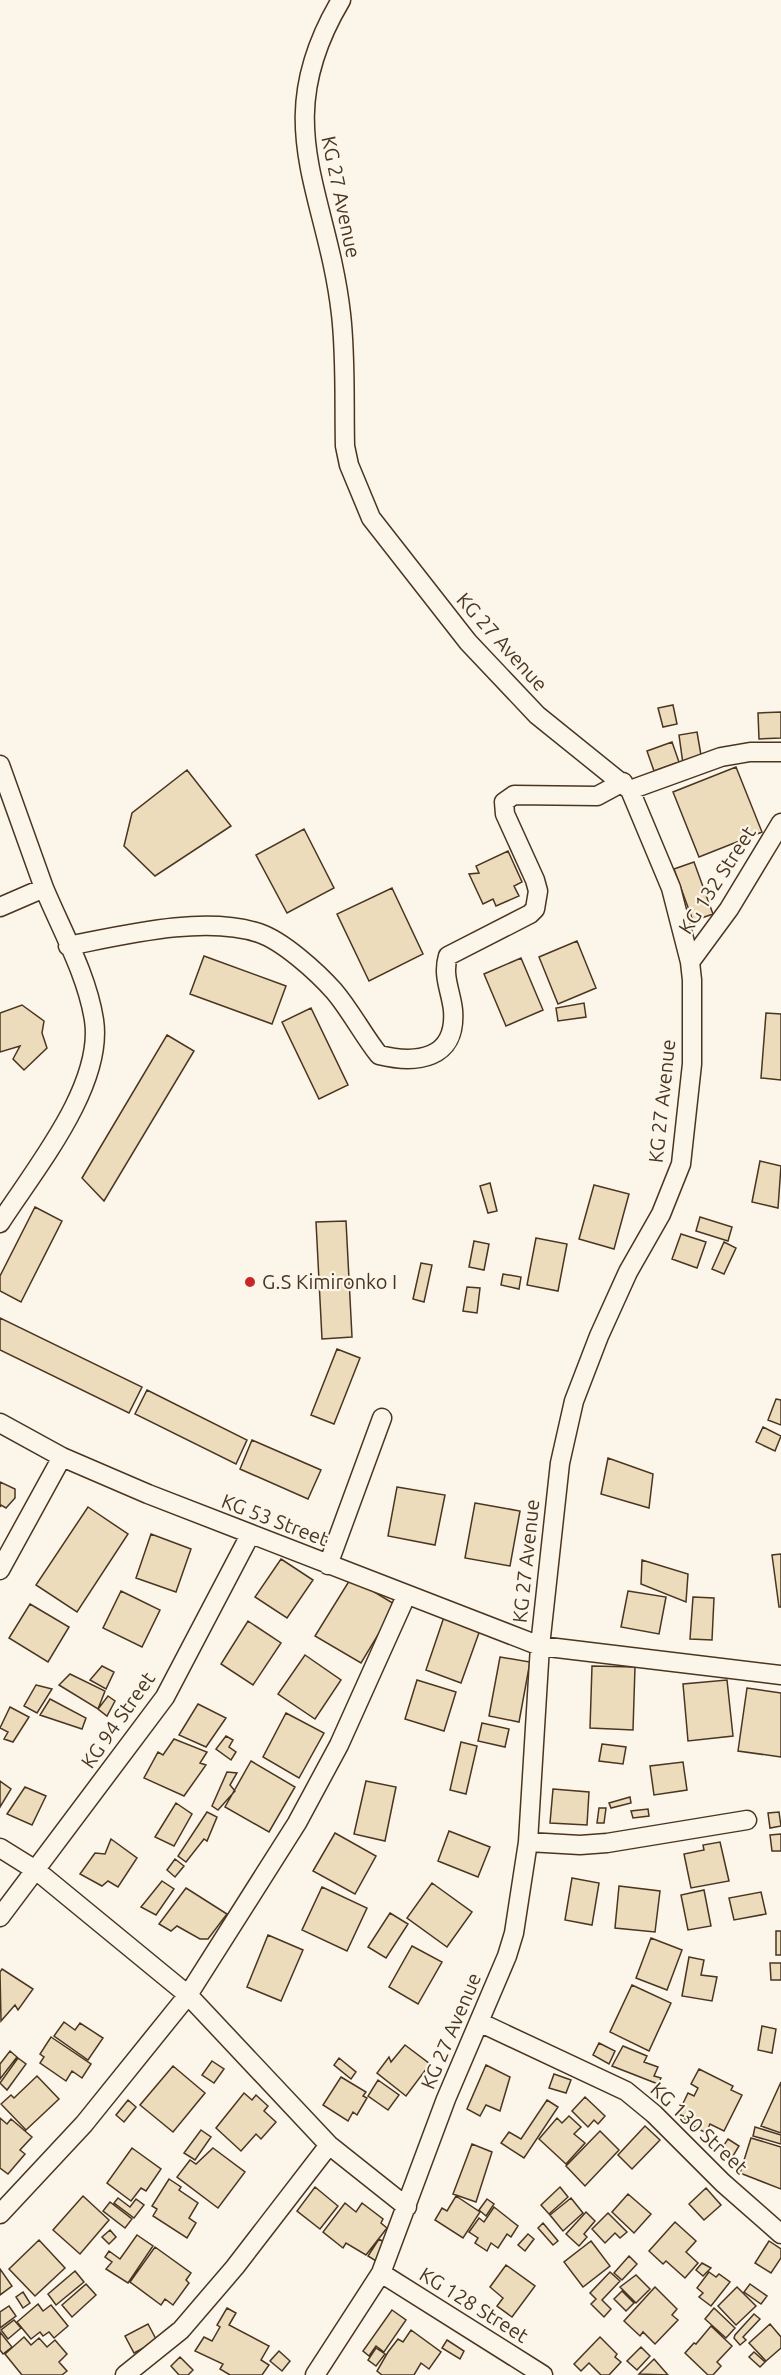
<svg xmlns="http://www.w3.org/2000/svg" width="781" height="2375" font-family="Ubuntu,sans-serif">
<rect width="100%" height="100%" fill="#fbf6e9"/>
<path fill="#ecdcbc" stroke="#4a3520" stroke-width="1.5" d="M673 705 677 724 663 727 658 708Z
M781 712V738L759 739 758 713Z
M697 732 702 761 683 764 679 735Z
M672 742 679 762 654 771 647 751Z
M736 767 762 832 699 857 673 792Z
M187 770 231 826 155 876 124 846 132 813Z
M304 829 334 888 287 913 256 855Z
M508 851 522 882 514 886 519 896 496 906 493 899 483 904 469 874 479 873 476 866Z
M694 862 713 914 693 921 674 869Z
M392 888 423 954 369 981 337 914Z
M577 941 596 988 558 1004 539 957Z
M204 956 286 986 272 1024 190 994Z
M521 958 543 1010 506 1026 484 974Z
M584 1003 586 1017 558 1021 556 1008Z
M22 1005 44 1021 42 1033 47 1048 24 1070 13 1059 20 1046 0 1052V1013Z
M311 1008 348 1085 319 1099 282 1022Z
M766 1013 781 1014V1080L761 1078Z
M167 1035 194 1051 104 1201 82 1178Z
M760 1161 781 1166 778 1208 752 1202Z
M490 1183 497 1211 488 1213 480 1186Z
M594 1185 629 1194 614 1249 579 1239Z
M35 1207 62 1221 21 1302 0 1291V1276Z
M700 1217 732 1227 728 1241 696 1231Z
M346 1221 352 1337 322 1339 316 1222Z
M681 1234 706 1242 697 1268 672 1259Z
M536 1238 567 1244 558 1291 527 1285Z
M474 1241 489 1244 484 1270 469 1267Z
M724 1242 736 1248 724 1274 712 1269Z
M421 1263 432 1265 424 1302 413 1299Z
M503 1274 521 1277 519 1289 501 1285Z
M467 1287 480 1288 477 1313 463 1311Z
M0 1318 142 1387 129 1413 0 1350Z
M337 1349 360 1358 334 1424 311 1415Z
M147 1390 247 1440 236 1464 135 1414Z
M776 1399 781 1400V1425L768 1420Z
M763 1427 781 1436 775 1451 756 1442Z
M252 1440 321 1470 308 1499 240 1469Z
M608 1458 653 1474 649 1508 601 1494Z
M0 1482 15 1489V1498L6 1508 1 1505 0 1507Z
M397 1487 445 1495 435 1545 388 1536Z
M475 1503 520 1511 510 1566 465 1558Z
M88 1507 128 1534 77 1612 36 1585Z
M151 1534 191 1549 176 1592 136 1578Z
M781 1554V1607H779L772 1555Z
M281 1559 313 1580 287 1618 255 1597Z
M642 1560 688 1574 686 1602 641 1584Z
M351 1578 396 1605 361 1663 315 1636Z
M121 1591 160 1610 142 1647 103 1628Z
M628 1591 666 1597 659 1634 621 1627Z
M693 1597 714 1598 712 1640 690 1639Z
M30 1604 69 1627 48 1662 9 1638Z
M444 1617 480 1630 461 1683 426 1670Z
M248 1621 281 1643 253 1685 221 1664Z
M305 1655 341 1680 315 1719 278 1694Z
M500 1657 530 1662 519 1722 489 1716Z
M102 1666 114 1672 106 1689 90 1680Z
M592 1666 635 1667 633 1730 590 1728Z
M70 1674 105 1691 98 1709 59 1685Z
M417 1680 456 1692 444 1731 405 1719Z
M727 1680 733 1736 688 1741 683 1684Z
M36 1685 52 1689 37 1713 24 1706Z
M747 1688 781 1693V1757L738 1751Z
M108 1696 115 1701 107 1716 98 1709Z
M50 1699 86 1718 82 1729 40 1715Z
M198 1704 226 1718 206 1747 179 1735Z
M10 1707 29 1717 13 1742 4 1739 8 1732 0 1728Z
M286 1713 324 1733 299 1778 263 1757Z
M482 1723 509 1729 505 1747 478 1741Z
M226 1736 233 1740 229 1747 236 1752 231 1760 216 1749Z
M174 1739 207 1752 200 1763 206 1765 184 1796 144 1778 158 1752 163 1755Z
M461 1742 477 1746 466 1794 450 1790Z
M602 1744 626 1747 623 1764 599 1761Z
M251 1761 295 1787 269 1832 225 1807Z
M683 1762 687 1790 654 1795 650 1766Z
M227 1772 237 1773 230 1785 235 1791 218 1810 212 1806Z
M0 1781 11 1789 0 1807Z
M366 1781 396 1787 385 1841 354 1834Z
M25 1787 46 1796 32 1825 7 1814Z
M553 1789 589 1792 587 1825 550 1823Z
M630 1797 631 1803 611 1808 609 1803Z
M176 1803 192 1814 174 1846 155 1837Z
M599 1808H606L604 1823H597Z
M648 1809 649 1816 633 1818 631 1811Z
M207 1812 217 1817 207 1841 204 1839 186 1862 178 1856Z
M779 1812 781 1826 770 1828 768 1813Z
M449 1831 490 1847 478 1877 438 1861Z
M335 1833 376 1856 355 1894 313 1871Z
M781 1834V1851H772L770 1835Z
M111 1839 137 1858 118 1887 108 1881 102 1886 80 1874 95 1853 105 1854Z
M720 1842 729 1881 691 1888 684 1854 704 1850 703 1845Z
M175 1859 184 1866 175 1877 167 1870Z
M572 1878 599 1883 592 1925 565 1920Z
M162 1881 174 1889 156 1915 141 1907Z
M432 1883 472 1912 447 1947 407 1918Z
M619 1886 660 1891 655 1932 615 1928Z
M322 1887 367 1908 347 1951 302 1930Z
M186 1888 227 1914 208 1939H200L177 1926 171 1931 159 1924Z
M704 1890 711 1926 688 1930 681 1895Z
M761 1892 766 1914 734 1920 729 1898Z
M390 1913 408 1924 386 1958 368 1947Z
M776 1931H781V1955H776Z
M268 1935 303 1950 281 2001 247 1987Z
M651 1938 682 1950 667 1990 636 1978Z
M412 1946 442 1962 418 2004 389 1987Z
M689 1957 704 1960 701 1975 717 1977 712 2001 682 1996Z
M770 1963H781V1980H771Z
M2 1969 33 1989 18 2010 15 2005 1 2021 0 1972Z
M632 1985 671 2003 649 2051 610 2032Z
M64 2022 75 2030 80 2023 103 2038 88 2060 54 2036Z
M762 2026 776 2029 772 2053 758 2050Z
M51 2037 91 2064 82 2078 72 2071 66 2081 40 2063 44 2057 40 2054Z
M599 2043 615 2051 609 2064 593 2055Z
M405 2045 430 2064 406 2096 377 2073 389 2057 391 2062Z
M623 2046 647 2056 644 2062 658 2067 654 2076 661 2078 658 2084 612 2066Z
M10 2051 17 2057 0 2079V2064Z
M18 2058 26 2064 7 2090 0 2083Z
M339 2058 356 2072 351 2079 334 2065Z
M212 2061 224 2069 214 2083 202 2075Z
M486 2065 510 2077 500 2111 486 2105 480 2116 467 2109Z
M173 2066 205 2093 173 2132 140 2105Z
M699 2069 733 2086 731 2090 742 2095 724 2131 710 2124 706 2133 684 2121 686 2117 678 2114 688 2093 694 2096 698 2088 691 2084Z
M554 2074 571 2080 566 2093 549 2088Z
M37 2076 59 2099 26 2130 1 2104 11 2095 14 2098Z
M341 2077 366 2092 363 2096 367 2098 357 2115 353 2112 348 2121 323 2105Z
M378 2080 399 2095 388 2110 368 2096Z
M781 2082V2133L761 2126Z
M244 2093 252 2100 256 2095 268 2106 264 2111 276 2122 261 2139 256 2134 241 2151 216 2128Z
M585 2097 605 2116 598 2124 594 2120 588 2127 572 2111Z
M128 2100 136 2107 124 2122 116 2115Z
M547 2100 558 2107 524 2158 501 2143 509 2132 521 2139Z
M569 2116 581 2127 574 2134 585 2143 566 2164 539 2139 557 2118 562 2123Z
M0 2118 7 2124 11 2119 32 2137 20 2150 25 2154 8 2174 0 2168Z
M645 2126 660 2140 632 2169 618 2155Z
M755 2127 781 2135V2144L753 2136Z
M201 2130 211 2137 195 2160 184 2153Z
M600 2131 619 2150 585 2186 566 2166Z
M751 2138 781 2147V2189L740 2173Z
M728 2139 739 2146 733 2156 722 2148Z
M472 2144 492 2152 476 2202 453 2194Z
M132 2148 161 2169 146 2191 141 2188 131 2201 107 2183Z
M213 2148 245 2172 218 2208 177 2177 190 2160 196 2164Z
M169 2179 181 2187 179 2190 198 2203 189 2218 196 2223 187 2238 153 2216 157 2209 152 2206Z
M315 2187 338 2206 320 2229 297 2211Z
M560 2187 568 2197 549 2214 541 2205Z
M706 2188 721 2205 704 2220 689 2204Z
M628 2194 651 2214 634 2233 612 2212Z
M83 2196 109 2220 80 2254 53 2230Z
M456 2196 480 2212 463 2238 435 2220 442 2208 447 2211Z
M118 2198 130 2207 136 2199 144 2205 134 2218 114 2203Z
M571 2198 583 2213 563 2231 550 2215Z
M487 2199 494 2204 486 2216 479 2210Z
M110 2202 132 2219 125 2228 103 2211Z
M345 2203 356 2212 362 2203 383 2219 381 2223 387 2228 366 2255 346 2243 343 2248 323 2232Z
M494 2207 518 2226 511 2237 507 2234 498 2248 491 2243 487 2251 475 2243 478 2238 469 2232 479 2218 484 2222Z
M586 2212 595 2221 584 2234 587 2237 579 2246 566 2234Z
M608 2213 627 2232 620 2238 615 2233 605 2243 592 2229Z
M675 2222 696 2241 686 2252 698 2263 685 2278 666 2261 663 2264 649 2251Z
M543 2223 558 2241 553 2245 538 2228Z
M110 2230 116 2237 109 2244 102 2237Z
M528 2234 534 2239 525 2251 518 2245Z
M137 2235 153 2246 128 2283 106 2269 112 2262 105 2257 109 2251 120 2259Z
M379 2239 387 2244 376 2261 368 2256Z
M39 2240 65 2268 35 2296 9 2269Z
M591 2241 610 2266 583 2287 564 2262Z
M769 2241 781 2249V2258L771 2273 755 2263Z
M155 2247 191 2273 186 2280 189 2283 173 2305 165 2299 161 2305 130 2282Z
M629 2256 637 2264 622 2280 614 2273Z
M702 2263 711 2268 703 2276 696 2270Z
M506 2265 535 2286 512 2317 497 2306 503 2298 490 2287Z
M0 2269 12 2286 0 2295Z
M75 2271 84 2282 56 2305 48 2294Z
M610 2272 620 2281 602 2300 611 2309 604 2317 591 2304 596 2299 590 2293Z
M709 2272 716 2277 719 2274 730 2282 711 2306 699 2297 703 2293 697 2288Z
M636 2275 650 2289 636 2303 620 2287Z
M86 2284 96 2295 72 2317 62 2305Z
M750 2284 767 2296 761 2304 744 2292Z
M655 2287 677 2309 672 2315 678 2320 655 2344 643 2332 640 2336 624 2321Z
M737 2287 756 2306 736 2325 718 2306Z
M622 2291 634 2303 626 2311 614 2299Z
M23 2292 30 2303 23 2308 16 2297Z
M38 2304 43 2311 51 2305 68 2326 54 2338 49 2332 43 2336 40 2332 31 2339 17 2322Z
M9 2306 16 2316 0 2328V2312Z
M227 2308 236 2313 229 2325 269 2346 261 2360 269 2365 262 2375H230L220 2369 223 2364 195 2351 204 2337 212 2341 220 2327 217 2325Z
M714 2308 735 2328 726 2338 705 2319Z
M392 2310 406 2320 384 2352 376 2346 369 2356 363 2351Z
M754 2314 760 2319 743 2337 746 2340 740 2345 734 2338 735 2335Z
M14 2320 21 2328 8 2339 1 2330Z
M148 2324 157 2341 134 2353 125 2336Z
M770 2324 781 2337V2348L766 2361 749 2343Z
M711 2326 732 2346 717 2362 721 2366 713 2375H708L685 2353 694 2343 696 2344Z
M411 2330 441 2352 429 2369 421 2363 414 2375H382L377 2371 388 2352 398 2339 403 2342Z
M0 2332 12 2347 3 2354 0 2350Z
M24 2337 31 2345 39 2338 47 2347 55 2340 67 2354 59 2362 67 2371 62 2375H22L5 2354Z
M600 2337 617 2354 615 2357 621 2362 609 2375H601L589 2363 581 2371 574 2364Z
M447 2340 464 2351 460 2359 442 2348Z
M641 2347 650 2356 637 2370 627 2361Z
M376 2348 385 2354 376 2366 368 2360Z
M279 2351 290 2361 282 2371 270 2361Z
M754 2352 765 2362 760 2367 749 2357Z
M180 2357 193 2370 188 2375H179L171 2366Z
M654 2359 668 2375 639 2374Z"/>
<g fill="none" stroke-linecap="round" stroke-linejoin="round">
<g stroke="#4a3520" stroke-width="21">
<path id="minor" d="M0 765 44 888 0 907
M630 790 721 757 750 752H781
M68 946C124 935 204 915 259 933 283 941 317 972 334 991 351 1011 363 1035 379 1055 416 1064 457 1060 453 1010 451 991 442 976 448 956L530 914 535 909 538 891 535 880 505 814 504 802 514 795 597 796 623 782
M690 962 729 909 781 823
M0 1223C34 1170 104 1086 94 1020 87 975 62 931 44 888
M0 1423 62 1457 148 1494 540 1646 781 1675
M328 1565 382 1418
M0 1570 62 1457
M528 1842 580 1845 607 1843 747 1820
M0 1848 37 1871 188 1995 329 2145 407 2207
M0 1917 165 1697 250 1535
M479 2022 626 2091 654 2114 723 2183 781 2234
M0 2214 84 2124 188 1995 297 1823 339 1745 406 1596
M381 2273 543 2375
M125 2375 181 2330 235 2267 329 2145
M315 2375 381 2273 446 2099 507 1956 514 1933 528 1842 540 1646 560 1463 574 1401 599 1336 628 1272 661 1214 681 1164 692 1064V980L690 962 671 888 630 790 537 715 468 642 371 518 349 465 345 446C344 403 346 357 341 314 327 190 267 124 341 0"/>
</g>
<use href="#minor" stroke="#fbf6e9" stroke-width="18"/>
</g>
<circle fill="#c62828" stroke="#fbf6e9" stroke-width="2" cx="250" cy="1282" r="6"/>
<g text-anchor="middle" stroke-width="4.5" stroke-linejoin="round" paint-order="stroke">
<g font-size="20" fill="#4a3520" stroke="#fbf6e9">
<text transform="translate(341 197) rotate(78)" y="7">KG 27 Avenue</text>
<text transform="translate(502 642) rotate(48)" y="7">KG 27 Avenue</text>
<text transform="translate(717 880) rotate(-57)" y="7">KG 132 Street</text>
<text transform="translate(662 1101) rotate(-84)" y="7">KG 27 Avenue</text>
<text transform="translate(275 1520) rotate(21)" y="7">KG 53 Street</text>
<text transform="translate(526 1561) rotate(-84)" y="7">KG 27 Avenue</text>
<text transform="translate(118 1720) rotate(-55)" y="7">KG 94 Street</text>
<text transform="translate(451 2031) rotate(-67)" y="7">KG 27 Avenue</text>
<text transform="translate(699 2128) rotate(43)" y="7">KG 130 Street</text>
<text transform="translate(474 2305) rotate(32)" y="7">KG 128 Street</text>
</g>
<g font-size="20" fill="#4a3520" stroke="#fbf6e9" text-anchor="start">
<text x="262" y="1289">G.S Kimironko I</text>
</g>
</g>
</svg>
